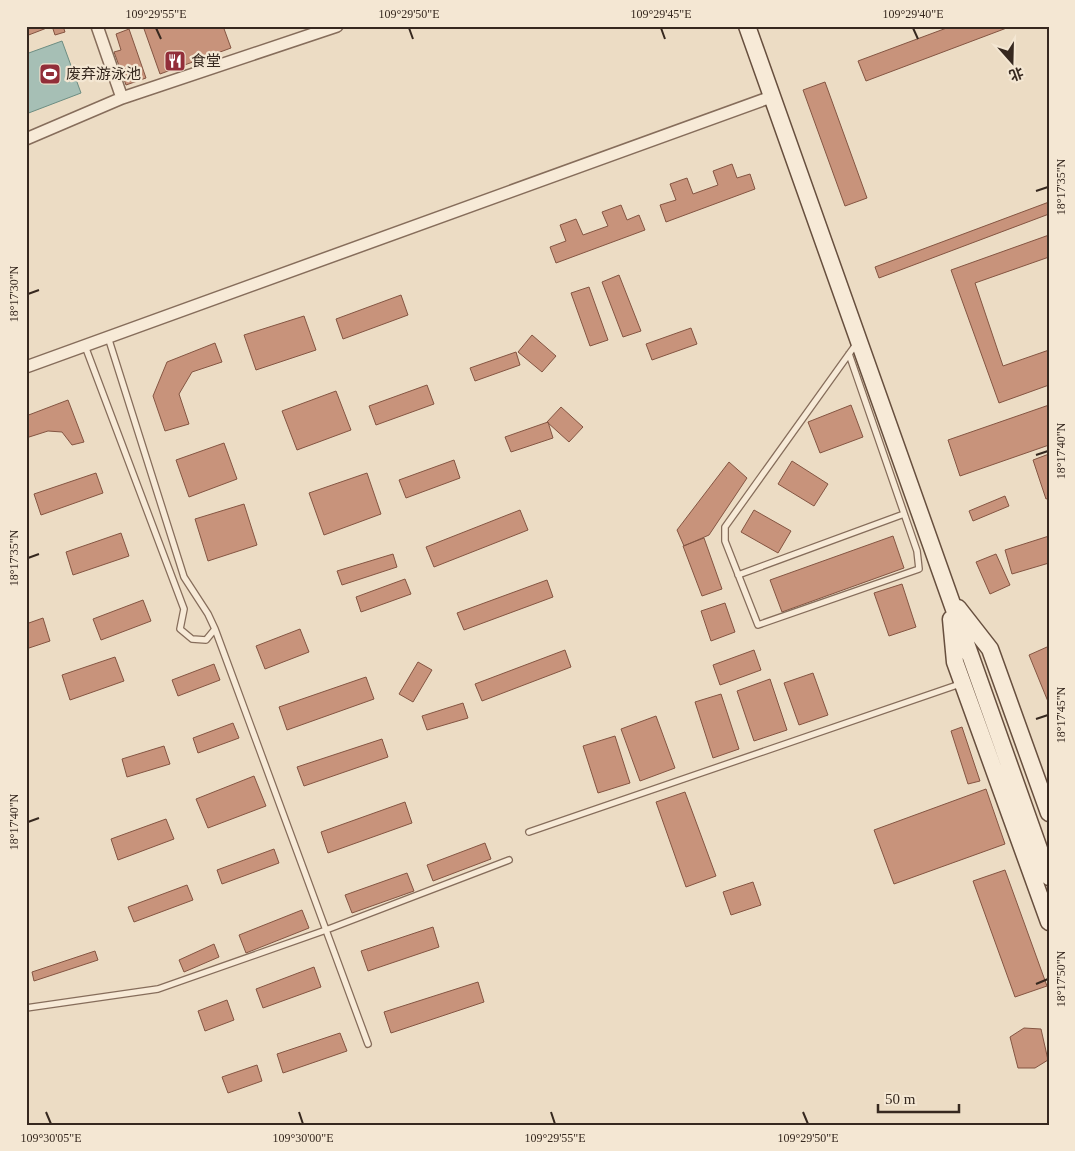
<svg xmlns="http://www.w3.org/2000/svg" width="1075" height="1151" font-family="'Times New Roman','Noto Sans SC',serif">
<rect width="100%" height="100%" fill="#ecdcc4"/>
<path fill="#a6bfb5" stroke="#6d8d82" d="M62 41 81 93 26 114V54Z"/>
<path fill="#c8937b" stroke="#845542" d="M26 26H63L65 32 55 35 52 26 26 36Z
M143 26H223L231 48 160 74Z
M952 26H1012L866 81 858 61Z
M129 29 146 78 126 85 114 52 121 50 116 34Z
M825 82 867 198 845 206 803 90Z
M732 164 737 178 750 174 755 189 666 222 660 205 676 200 670 184 687 178 693 194 718 185 713 171Z
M1049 202V214L879 278 875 267Z
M621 205 627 220 639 215 645 230 556 263 550 247 566 241 560 225 576 219 583 235 608 226 602 212Z
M1049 235V257L975 283 1003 366 1049 350V385L999 403 951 270Z
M619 275 641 331 623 337 602 282Z
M589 287 608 340 590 346 571 293Z
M401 295 408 315 343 339 336 319Z
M304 316 316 350 256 370 244 335Z
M691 328 697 344 652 360 646 344Z
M532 335 556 356 542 372 518 352Z
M215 343 222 362 192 372 179 394 189 424 165 431 153 396 167 362Z
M516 352 520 365 475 381 470 368Z
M427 385 434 404 376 425 369 406Z
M336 391 351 430 297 450 282 411Z
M68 400 84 442 72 445 62 432 48 431 26 438V416Z
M851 405 863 437 820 453 808 422Z
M1049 405V445L960 476 948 440Z
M561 407 583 427 569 442 547 422Z
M548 422 553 438 511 452 505 437Z
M224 443 237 479 189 497 176 460Z
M1049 454V498L1046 499 1033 460Z
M454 460 460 478 406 498 399 480Z
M792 461 828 484 814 506 778 484Z
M729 462 747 478 709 535 684 546 677 530Z
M96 473 103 493 41 515 34 494Z
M367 473 381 514 324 535 309 493Z
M1005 496 1009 506 973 521 969 511Z
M244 504 257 545 208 561 195 519Z
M520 510 528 530 434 567 426 547Z
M754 510 791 531 778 553 741 532Z
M121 533 129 556 73 575 66 552Z
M893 536 904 568 782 612 770 580Z
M1049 536V563L1012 574 1005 550Z
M704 538 722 589 702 596 683 546Z
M393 554 397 567 342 585 337 571Z
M996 554 1010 585 990 594 976 562Z
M405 579 411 594 361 612 356 597Z
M547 580 553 597 464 630 457 613Z
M902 584 916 627 889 636 874 593Z
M143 600 151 621 101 640 93 619Z
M725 603 735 632 711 641 701 611Z
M43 618 50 641 26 649V624Z
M300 629 309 652 265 669 256 646Z
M1047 647 1049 648V704L1029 655Z
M565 650 571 667 482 701 475 684Z
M754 650 761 670 720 685 713 665Z
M115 657 124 681 70 700 62 675Z
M418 662 432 670 413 702 399 694Z
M214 664 220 680 178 696 172 680Z
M813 673 828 715 799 725 784 683Z
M366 677 374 699 287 730 279 707Z
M770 679 787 730 754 741 737 691Z
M721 694 739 749 713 758 695 702Z
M463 703 468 718 427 730 422 716Z
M656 716 675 768 640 781 621 729Z
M233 723 239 738 198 753 193 738Z
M962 727 980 781 968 784 951 731Z
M615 736 630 783 598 793 583 746Z
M382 739 388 757 304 786 297 767Z
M164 746 170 764 127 777 122 759Z
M254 776 266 806 208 828 196 799Z
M986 789 1005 844 894 884 874 830Z
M685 792 716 876 686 887 656 802Z
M405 802 412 823 328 853 321 832Z
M166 819 174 839 118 860 111 839Z
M485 843 491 859 433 881 427 865Z
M274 849 279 863 222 884 217 870Z
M1005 870 1047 986 1015 997 973 881Z
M407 873 414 891 352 913 345 895Z
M753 882 761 905 731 915 723 892Z
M187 885 193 900 134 922 128 907Z
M302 910 309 928 246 953 239 935Z
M433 927 439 947 368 971 361 951Z
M214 944 219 957 184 972 179 960Z
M95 951 98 960 34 981 32 972Z
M314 967 321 987 263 1008 256 989Z
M478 982 484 1002 391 1033 384 1012Z
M227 1000 234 1020 205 1031 198 1011Z
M1024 1028 1041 1029 1048 1060 1035 1068H1018L1010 1037Z
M340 1033 347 1051 283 1073 277 1054Z
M257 1065 262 1081 228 1093 222 1077Z"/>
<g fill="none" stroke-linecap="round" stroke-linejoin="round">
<g stroke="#866d5b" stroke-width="8">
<path id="lane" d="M85 346 184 609 180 629 192 639 206 640 215 629 208 614 184 577 108 337
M849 354 917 551 919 569 758 625 725 541V527L849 354 857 343
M738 575 904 514
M215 629 368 1044
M529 832 960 684
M26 1008 158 989 326 930 509 860"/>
</g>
<g stroke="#866d5b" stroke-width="14">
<path id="street" d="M97 26 122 98
M26 139 122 98 337 26
M26 367 771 97"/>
</g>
<g stroke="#674f3e" stroke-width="19">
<path id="secondary" d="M747 26 1049 877
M958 608 990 649 1049 813
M951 619 955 662 1049 922"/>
</g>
<use href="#lane" stroke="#f7ead7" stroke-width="5.5"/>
<use href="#street" stroke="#f7ead7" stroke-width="11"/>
<use href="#secondary" stroke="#f7ead7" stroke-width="16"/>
</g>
<path fill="none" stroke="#36281f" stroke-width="2" d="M156 28 161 39M409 28 413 39M661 28 665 39M913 28 918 39M1036 191 1048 187M28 294 39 290M1036 455 1048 451M28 558 39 554M1036 719 1048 715M28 822 39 818M1036 984 1048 979M46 1112 51 1124M299 1112 303 1124M551 1112 555 1124M803 1112 808 1124"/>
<defs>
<g id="restaurant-square" transform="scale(1.125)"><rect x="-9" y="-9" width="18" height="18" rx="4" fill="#922e39" stroke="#f4e7d3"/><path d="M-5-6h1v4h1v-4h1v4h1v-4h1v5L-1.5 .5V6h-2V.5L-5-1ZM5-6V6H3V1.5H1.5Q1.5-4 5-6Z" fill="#fff"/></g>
<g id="stadium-square" transform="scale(1.125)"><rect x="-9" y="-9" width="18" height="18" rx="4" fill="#922e39" stroke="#f4e7d3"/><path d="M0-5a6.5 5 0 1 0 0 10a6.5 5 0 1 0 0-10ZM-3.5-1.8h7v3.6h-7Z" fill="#fff"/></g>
</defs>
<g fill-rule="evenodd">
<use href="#restaurant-square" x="175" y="61"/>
<use href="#stadium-square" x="50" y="74"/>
</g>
<g text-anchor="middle" stroke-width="4.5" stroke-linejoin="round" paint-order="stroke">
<g font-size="15" fill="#36281f" stroke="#f4e7d3" text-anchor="start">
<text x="191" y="66">食堂</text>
<text x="66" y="79">废弃游泳池</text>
</g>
</g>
<rect width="1075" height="1151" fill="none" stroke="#f4e7d3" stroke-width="55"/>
<g transform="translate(1012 62) rotate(160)" stroke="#f4e7d3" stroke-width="4" paint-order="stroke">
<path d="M0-4L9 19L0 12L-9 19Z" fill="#36281f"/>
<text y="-8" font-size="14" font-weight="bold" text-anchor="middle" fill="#36281f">北</text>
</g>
<path d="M878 1104v8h81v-8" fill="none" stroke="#36281f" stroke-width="2.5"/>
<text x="885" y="1104" font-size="15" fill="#36281f" stroke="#f4e7d3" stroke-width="4" paint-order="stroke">50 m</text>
<rect x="28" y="28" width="1020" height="1096" fill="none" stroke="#36281f" stroke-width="2"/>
<g font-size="12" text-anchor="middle" fill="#36281f">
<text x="156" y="18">109°29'55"E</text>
<text x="409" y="18">109°29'50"E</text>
<text x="661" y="18">109°29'45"E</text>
<text x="913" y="18">109°29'40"E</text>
<text transform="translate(1061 187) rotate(-90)" y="4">18°17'35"N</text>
<text transform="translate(14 294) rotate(-90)" y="4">18°17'30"N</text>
<text transform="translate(1061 451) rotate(-90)" y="4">18°17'40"N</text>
<text transform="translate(14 558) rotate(-90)" y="4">18°17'35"N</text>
<text transform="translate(1061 715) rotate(-90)" y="4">18°17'45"N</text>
<text transform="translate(14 822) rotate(-90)" y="4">18°17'40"N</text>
<text transform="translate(1061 979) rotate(-90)" y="4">18°17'50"N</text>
<text x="51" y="1142">109°30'05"E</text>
<text x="303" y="1142">109°30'00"E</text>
<text x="555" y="1142">109°29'55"E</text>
<text x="808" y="1142">109°29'50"E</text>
</g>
</svg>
